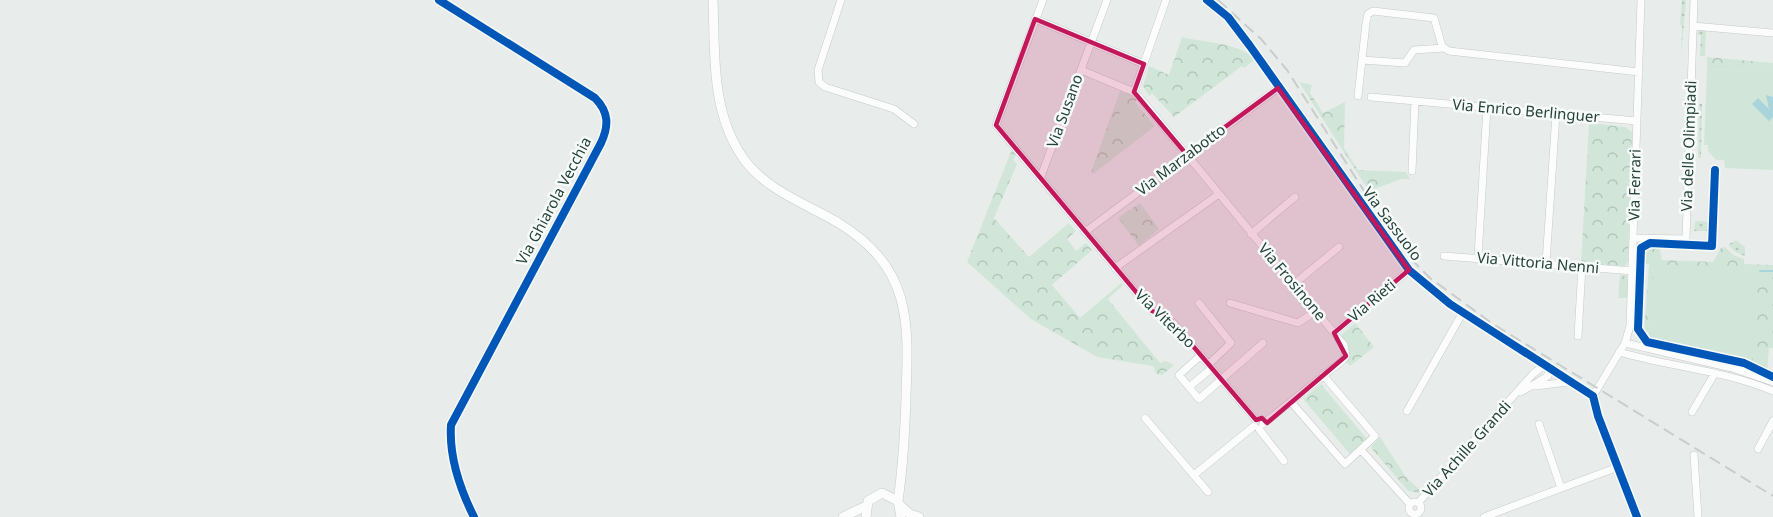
<svg xmlns="http://www.w3.org/2000/svg" width="1773" height="517" font-family="'Noto Sans',sans-serif">
<defs>
<pattern id="grass-dots" width="8" height="8" patternUnits="userSpaceOnUse" patternTransform="scale(1.5)"><rect width="8" height="8" fill="#d1e6d8"/><path d="M2 2h.1M6 6h.1" fill="none" stroke="#b3c6ba" stroke-width="1.8" stroke-linecap="round"/></pattern>
<pattern id="park-crowns" width="20" height="18" patternUnits="userSpaceOnUse" patternTransform="scale(1.5)"><rect width="20" height="18" fill="#d1e6d8"/><path d="M2 6a3 3 0 1 1 6 0M12 15a3 3 0 1 1 6 0" fill="none" stroke="#b3c6ba"/></pattern>
</defs>
<rect width="100%" height="100%" fill="#e8edeb"/>
<path fill="url(#grass-dots)" d="M1682 0H1686L1681 55 1682 25H1680Z
M1700 30H1706L1705 56H1700L1701 35 1696 34Z
M1699 104H1702L1701 158H1698Z
M1695 221 1712 222 1711 231H1694Z
M1736 240 1745 247V256L1737 253 1728 245Z"/>
<path fill="url(#park-crowns)" fill-rule="evenodd" d="M1182 37C1203 43 1241 42 1255 60L1244 68 1242 66 1174 117 1152 93 1149 96 1143 86 1149 66 1169 75Z
M1707 57 1773 63V72L1707 69Z
M1299 82 1312 85 1310 93 1323 113 1345 102 1344 148 1358 170 1406 172 1410 179H1401L1369 191Z
M1128 90 1139 98 1135 102 1155 126 1093 174 1091 172 1120 91 1126 94Z
M1589 123 1625 127 1632 132 1628 261 1625 266 1581 263Z
M1013 147 1017 152 1013 160 1017 164 994 218 1029 257 1069 223 1076 231 1067 239 1076 251 1086 243 1092 250 1052 285 1080 318 1121 283 1123 285 1108 299 1160 363 1166 361 1174 365 1162 375 1156 374 1153 366 1097 357 1031 319 967 262Z
M1140 203 1159 229 1139 246 1118 218Z
M1646 246H1659L1662 260 1713 262 1721 248 1725 247 1733 255 1744 259V264L1773 265V348H1769L1767 371 1752 364 1747 367 1643 342 1637 333 1644 332 1649 264 1642 262 1641 255ZM1650 319 1752 360 1648 339Z
M1620 275 1627 276 1628 298H1618Z
M1355 323 1374 347 1350 366 1346 361 1349 351 1341 339 1342 334Z
M1321 384 1367 439 1350 454 1303 399Z
M1380 437 1406 477 1421 491 1419 493 1408 491 1373 450 1371 447Z"/>
<path fill="#d1e6d8" d="M1707 69 1773 72V170L1725 168 1724 160H1716L1708 151V145H1704Z
M1132 104 1151 128 1136 141 1116 116Z
M1654 264 1756 270 1752 360 1648 339Z"/>
<path fill="#a9d4db" d="M1766 95 1773 97V117L1769 121 1752 104 1758 98 1769 109Z"/>
<g fill="none" stroke-linecap="round" stroke-linejoin="round">
<path stroke="#a9d4db" stroke-width="2" d="M1760 271H1773"/>
<g stroke="#c5cac8" stroke-width="8">
<path id="street" d="M841 0 818 70 819 82 825 87 894 109 914 124
M1043 0 996 125 1152 311 1161 317 1169 318 1256 420
M1207 0 1228 17 1250 46 1409 270 1450 304 1593 396 1598 416 1637 517
M1035 19 1144 64
M1693 26 1773 33
M1362 60 1405 63 1414 50 1444 48
M1081 70 1134 92 1140 98 1344 345 1346 356 1343 360 1263 424
M1134 92 1166 0
M1358 96 1366 23 1368 14 1373 11 1434 18 1442 46 1449 51 1639 72
M1371 97 1637 121
M1412 171 1415 101
M1040 179 1107 0
M1085 232 1278 88
M1251 234 1295 197
M1634 238 1686 239 1694 0
M1444 256 1633 271
M1478 257 1487 108
M1546 263 1556 114
M1115 268 1219 194
M1294 284 1339 247
M1199 303 1231 343 1209 364
M1230 303 1298 323 1316 311
M1334 333 1409 270
M1578 336 1582 266
M1625 343 1732 368 1773 382
M1619 352C1670 367 1723 370 1773 391
M1201 355 1179 375 1199 399 1263 343
M1535 386 1568 382
M1189 387 1212 368
M1521 392 1548 376V366
M1593 396 1625 343 1630 326 1641 0
M1291 402 1345 464 1375 436 1323 375
M1407 411 1463 312
M1692 412 1715 373
M1145 418 1208 492
M1539 424 1561 488
M1259 429 1284 461
M1758 449 1773 421
M1361 450 1410 504
M1694 455 1698 517
M1194 475 1254 426
M1409 508a6 6 0 1 1 12 0a6 6 0 1 1-12 0Z
M1418 503 1533 374 1543 366H1548
M1484 517 1618 467"/>
</g>
<g stroke="#c3cbc8" stroke-width="10">
<path id="secondary" d="M439 0 595 98C609 112 609 126 601 143L451 425C449 456 460 489 474 517
M713 0C715 53 711 109 741 155 762 188 804 203 837 222 911 267 909 319 906 396 905 431 903 466 898 501
M901 506 910 514 919 517
M843 517 866 506
M866 517 868 501 882 493 898 501 901 517"/>
</g>
<use href="#street" stroke="#fcfcfc" stroke-width="7"/>
<use href="#secondary" stroke="#fcfcfc" stroke-width="9"/>
<path stroke="#c9cdcc" stroke-width="2" stroke-dasharray="12 6" stroke-linecap="butt" d="M1218 0 1261 39 1287 70 1373 205 1411 259 1430 278 1493 324 1773 496"/>
<g stroke="#f7fbf9" stroke-width="11">
<path id="cycleway" d="M439 0 595 98C609 112 609 126 601 143L451 425C449 456 460 489 474 517
M1207 0 1228 17 1250 46 1409 270 1450 304 1593 396 1598 416 1637 517
M1715 170 1712 246 1650 243 1641 248 1638 329 1647 342 1744 363 1773 377"/>
</g>
<use href="#cycleway" stroke="#0057b8" stroke-width="8"/>
</g>
<path fill="#c2185b" fill-opacity="0.2" stroke="#c2185b" stroke-width="4.5" stroke-linejoin="round" d="M1035 19 1144 64 1134 92 1187 155 1278 88 1409 270 1334 333 1346 356 1267 423 1262 418 1256 420 1169 318 1152 311 996 125Z"/>
<g text-anchor="middle" stroke-width="5" stroke-linejoin="round" paint-order="stroke">
<g font-size="15" fill="#24423a" stroke="#f7fbf9">
<text transform="translate(1065 111) rotate(-70)" y="5">Via Susano</text>
<text transform="translate(1526 111) rotate(5)" y="5">Via Enrico Berlinguer</text>
<text transform="translate(1689 146) rotate(-88)" y="5">Via delle Olimpiadi</text>
<text transform="translate(1181 160) rotate(-37)" y="5">Via Marzabotto</text>
<text transform="translate(1635 185) rotate(-89)" y="5">Via Ferrari</text>
<text transform="translate(554 201) rotate(-62)" y="5">Via Ghiarola Vecchia</text>
<text transform="translate(1392 224) rotate(53)" y="5">Via Sassuolo</text>
<text transform="translate(1538 263) rotate(5)" y="5">Via Vittoria Nenni</text>
<text transform="translate(1292 282) rotate(50)" y="5">Via Frosinone</text>
<text transform="translate(1372 301) rotate(-40)" y="5">Via Rieti</text>
<text transform="translate(1165 319) rotate(44)" y="5">Via Viterbo</text>
<text transform="translate(1467 449) rotate(-48)" y="5">Via Achille Grandi</text>
</g>
</g>
</svg>
